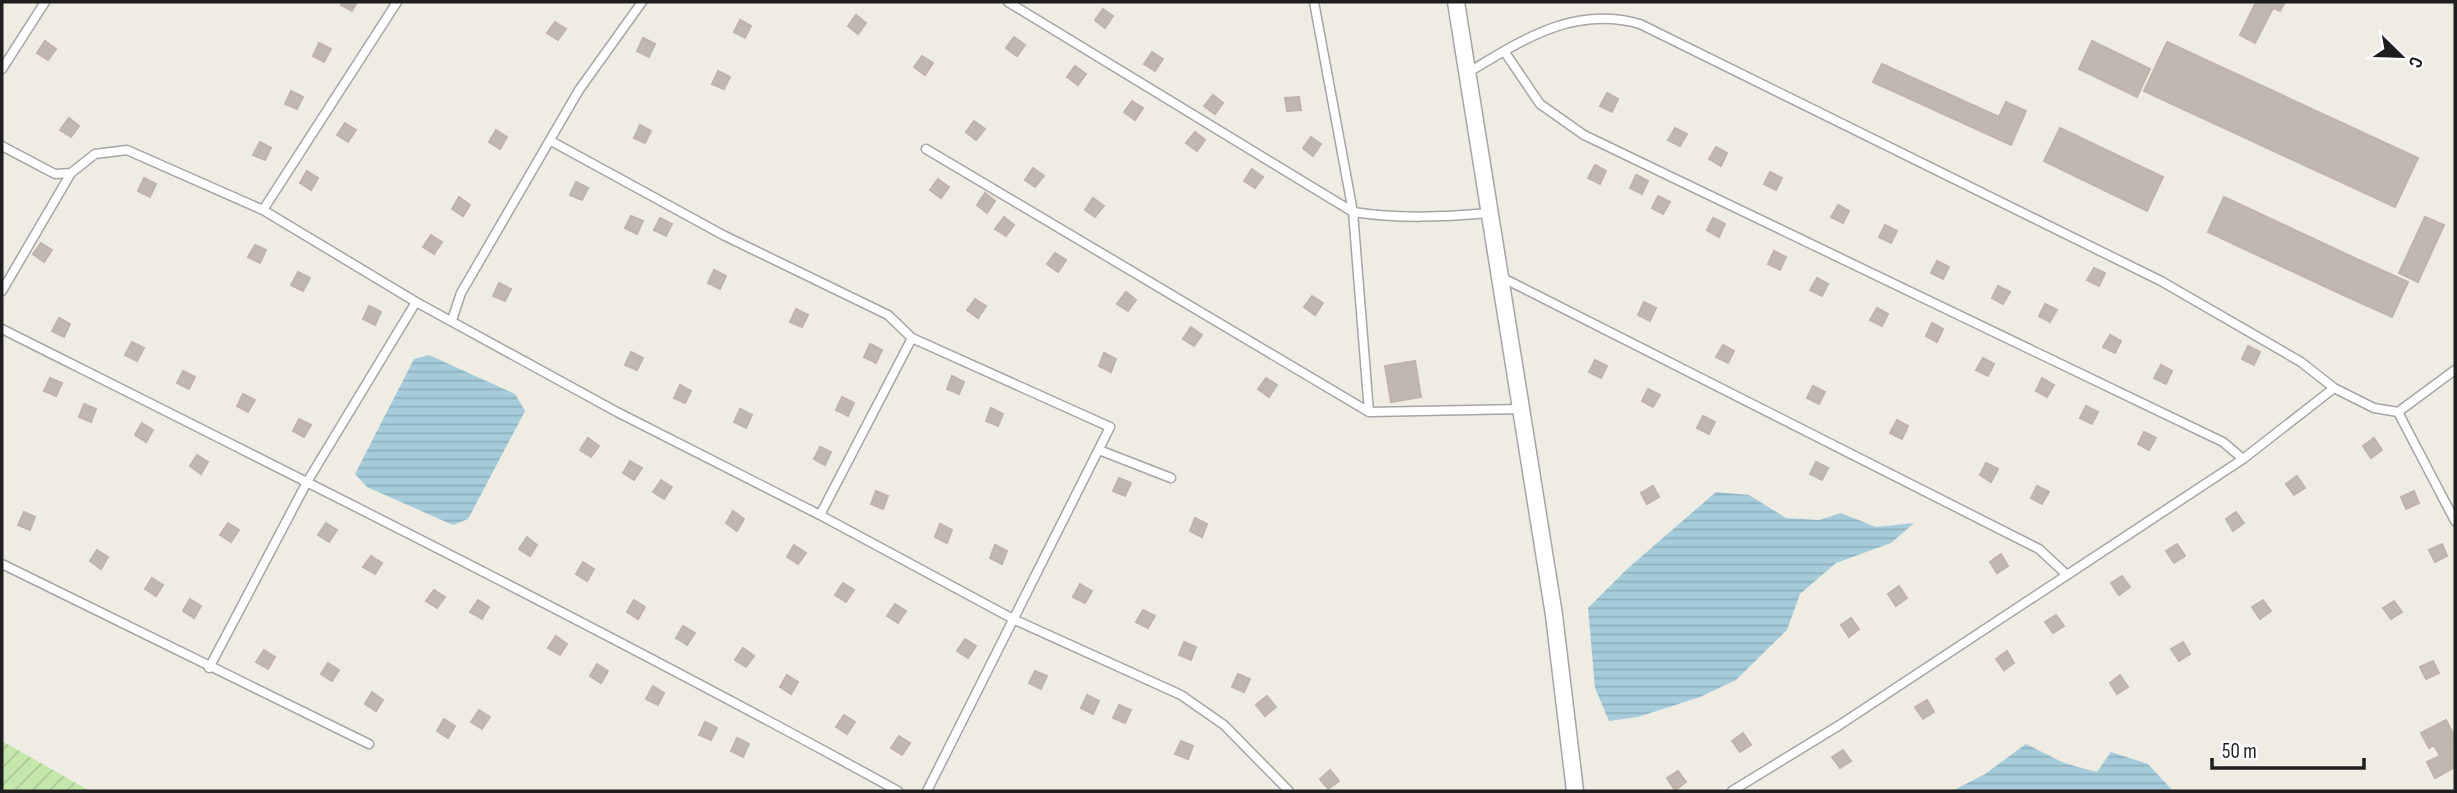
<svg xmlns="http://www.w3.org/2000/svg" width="2457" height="793" font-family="'Sofia Sans Condensed',sans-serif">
<defs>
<pattern id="garden-furrows" width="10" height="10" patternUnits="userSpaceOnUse" patternTransform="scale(1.75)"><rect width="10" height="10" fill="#c6e7ac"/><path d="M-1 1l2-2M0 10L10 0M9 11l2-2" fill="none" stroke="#aac694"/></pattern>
<pattern id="water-rules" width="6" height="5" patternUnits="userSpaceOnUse" patternTransform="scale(1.75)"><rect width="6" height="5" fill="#a6ccdb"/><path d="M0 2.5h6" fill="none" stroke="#8eafbc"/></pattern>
</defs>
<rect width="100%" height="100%" fill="#efece4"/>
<path fill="url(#garden-furrows)" d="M2 741 90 791H2Z"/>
<path fill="url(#water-rules)" d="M429 355 515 394 525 411 468 519 453 525 367 487 355 474 414 359Z
M1716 492 1749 495 1786 518 1819 520 1841 513 1876 527 1914 523 1891 543 1836 563 1800 594 1787 630 1736 680 1700 697 1638 717 1609 721 1595 688 1588 608 1627 569Z
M2026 744 2064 763 2097 772 2111 752 2148 764 2173 791H1952L1985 774Z"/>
<path fill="#bfb8b1" stroke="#c0b3a7" stroke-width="2" d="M342 2H357L352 11 341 5Z
M2256 2H2285L2280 11 2273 8 2255 43 2240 35Z
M1103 9 1113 16 1105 28 1095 20Z
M856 15 866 23 858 34 848 26Z
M740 20 751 26 745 38 734 32Z
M555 22 566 29 558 40 547 33Z
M1014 37 1025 45 1017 56 1006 48Z
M643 38 655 44 649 57 637 51Z
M45 41 56 49 48 60 37 53Z
M2092 41 2150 69 2137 97 2079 69Z
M2167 42 2418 158 2395 207 2144 91Z
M319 43 331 49 324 62 313 56Z
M1152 52 1163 59 1155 71 1144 64Z
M922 56 933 63 925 75 914 67Z
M1882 64 1999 117 2006 102 2026 111 2011 145 1873 82Z
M1075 66 1086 74 1078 85 1067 77Z
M718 71 730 77 724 89 712 84Z
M291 91 303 97 297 109 285 104Z
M1607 93 1618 99 1612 112 1600 106Z
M1213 95 1223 103 1215 114 1204 106Z
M1299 97 1301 110 1287 111 1285 98Z
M1132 101 1143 108 1135 120 1124 112Z
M69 118 79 126 71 137 60 130Z
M974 121 985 129 976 140 966 132Z
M345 123 356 130 348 142 337 135Z
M640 125 651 131 645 143 634 138Z
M1675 128 1687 134 1680 146 1668 140Z
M2060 128 2163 177 2147 211 2044 161Z
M496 130 507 137 500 149 489 142Z
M1195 132 1205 140 1197 151 1186 143Z
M1311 137 1321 144 1313 156 1303 148Z
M260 142 271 148 265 160 253 155Z
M1716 147 1727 153 1721 166 1709 159Z
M1595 165 1606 171 1600 184 1588 178Z
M1033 168 1044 176 1035 187 1025 180Z
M1252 169 1263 177 1255 188 1244 181Z
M307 171 318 178 311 190 300 183Z
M1770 172 1782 178 1776 190 1764 184Z
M1636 175 1648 181 1642 194 1630 188Z
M144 178 156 184 150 197 138 191Z
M938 179 949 187 941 198 930 190Z
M576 182 588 188 582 200 570 195Z
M985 193 995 201 987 213 977 205Z
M1658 196 1670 202 1663 214 1652 208Z
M459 197 470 205 463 216 452 209Z
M2224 197 2359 260 2343 295 2208 232Z
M1093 198 1104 206 1095 217 1085 210Z
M1838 205 1849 211 1843 223 1831 217Z
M631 216 643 221 637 234 625 228Z
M1004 217 1014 225 1006 236 995 229Z
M2425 217 2444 225 2418 282 2399 273Z
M660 218 672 224 666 236 654 230Z
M1713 218 1725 224 1719 237 1707 230Z
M1885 225 1897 231 1891 243 1879 237Z
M431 235 442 242 434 254 423 247Z
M41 243 52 250 44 262 33 254Z
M255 245 266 250 260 263 248 257Z
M1774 251 1786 257 1780 270 1768 264Z
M1055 253 1066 260 1058 272 1047 264Z
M2359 260 2408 282 2392 317 2343 295Z
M1937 261 1949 267 1943 279 1931 273Z
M2094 268 2105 273 2099 286 2087 280Z
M714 270 726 276 720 289 708 283Z
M298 272 310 278 303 291 291 285Z
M1817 278 1828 284 1822 296 1810 290Z
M499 283 511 289 505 301 493 296Z
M1998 286 2010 292 2003 304 1992 298Z
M1126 292 1136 300 1128 311 1117 304Z
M1312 296 1323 303 1315 315 1304 307Z
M975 299 986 306 978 318 967 310Z
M1644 302 1656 308 1650 321 1638 315Z
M2045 304 2057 310 2050 322 2039 316Z
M369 306 381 312 375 325 363 319Z
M1877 308 1888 314 1882 326 1870 320Z
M796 309 808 315 802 327 790 322Z
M59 318 70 324 64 337 52 331Z
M1932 323 1943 329 1937 342 1926 336Z
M1191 327 1202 335 1194 346 1183 339Z
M2110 335 2121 341 2115 353 2103 347Z
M132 342 144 348 137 361 125 355Z
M870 344 882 350 876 363 864 357Z
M1723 345 1734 351 1728 363 1716 357Z
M2248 346 2260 352 2254 365 2242 359Z
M631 352 643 358 637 370 625 365Z
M1104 353 1116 359 1111 372 1099 366Z
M1983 358 1994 364 1988 376 1976 370Z
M1595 360 1607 366 1601 378 1589 372Z
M1415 361 1421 397 1391 402 1385 366Z
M2161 365 2172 371 2166 384 2154 378Z
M183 371 195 377 189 389 177 383Z
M952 376 964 382 959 394 947 389Z
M50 378 62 383 56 396 44 391Z
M1266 378 1277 385 1269 397 1258 389Z
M2042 378 2054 385 2047 397 2036 391Z
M680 385 691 391 685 403 674 398Z
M1813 386 1825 392 1819 404 1807 398Z
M1648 389 1660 395 1653 407 1642 401Z
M243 394 255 400 248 412 237 406Z
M842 397 854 403 848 416 836 410Z
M84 404 96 409 91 422 79 417Z
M2086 406 2098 412 2092 424 2080 418Z
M991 408 1003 414 998 426 986 421Z
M740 409 752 415 746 428 734 422Z
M1703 416 1715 422 1709 434 1697 428Z
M299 419 311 425 304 437 293 431Z
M1897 420 1908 426 1902 439 1890 433Z
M142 423 153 430 146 442 135 435Z
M2144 432 2156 438 2149 450 2138 444Z
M588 438 599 446 591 457 580 450Z
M2374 438 2382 450 2371 458 2363 446Z
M820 447 831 452 825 465 814 459Z
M197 455 208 462 201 474 190 466Z
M630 461 642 468 634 480 623 473Z
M1816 462 1828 468 1822 480 1810 474Z
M1986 463 1998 469 1991 482 1980 475Z
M2297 476 2305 488 2294 495 2286 484Z
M1119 478 1131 483 1125 496 1113 491Z
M661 480 672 487 664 499 653 492Z
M1653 486 1659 497 1647 504 1641 493Z
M2037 486 2049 492 2042 504 2031 498Z
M876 491 888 496 883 509 871 504Z
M2414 491 2419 503 2406 509 2401 497Z
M733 511 744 519 737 531 726 523Z
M24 512 35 517 30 530 18 525Z
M2236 512 2244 523 2233 531 2226 519Z
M1195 518 1207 524 1202 537 1190 531Z
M228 523 239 530 231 542 220 535Z
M326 523 337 530 329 542 318 535Z
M940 524 952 530 947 543 935 537Z
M527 537 537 545 530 556 519 549Z
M2177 544 2185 556 2174 563 2166 551Z
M2442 544 2447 556 2435 562 2429 550Z
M794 545 806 553 798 564 787 557Z
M995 545 1007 551 1002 564 990 558Z
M97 550 108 557 101 569 90 561Z
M2001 554 2008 566 1997 573 1990 562Z
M371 556 382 563 375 574 363 567Z
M583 562 594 569 587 581 576 574Z
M2122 576 2130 587 2119 595 2111 583Z
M152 578 163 585 156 596 145 589Z
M843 583 854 590 846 602 835 595Z
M1080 584 1092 591 1085 603 1073 597Z
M1899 586 1907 598 1896 606 1888 594Z
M434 590 445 597 437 608 426 601Z
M190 599 201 606 194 618 183 611Z
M478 600 489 607 482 619 470 612Z
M634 600 645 607 638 619 627 612Z
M2263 600 2271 611 2260 619 2252 607Z
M2394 601 2402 612 2391 619 2383 608Z
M895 604 906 611 898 623 887 616Z
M1143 610 1155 616 1148 628 1136 622Z
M2056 615 2064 626 2053 633 2045 622Z
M1851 618 1859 629 1849 637 1841 625Z
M683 626 695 633 687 645 676 638Z
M556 636 567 644 560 655 548 648Z
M965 639 976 646 968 658 957 651Z
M1184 642 1196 647 1191 660 1179 655Z
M2183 642 2190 654 2179 661 2171 649Z
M743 648 754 656 746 667 735 660Z
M264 650 275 657 268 669 256 662Z
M2007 651 2014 663 2004 670 1996 659Z
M2433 661 2439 673 2426 679 2420 667Z
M328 663 339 670 332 681 321 674Z
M597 664 608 671 601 683 590 676Z
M1035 671 1047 676 1041 689 1029 683Z
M1238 674 1250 679 1244 692 1232 687Z
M787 675 798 682 791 694 780 687Z
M2120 675 2128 687 2117 694 2110 683Z
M653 686 664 693 658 705 646 699Z
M372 692 383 700 376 711 365 704Z
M1087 695 1099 701 1093 714 1081 708Z
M1267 696 1276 707 1265 716 1256 705Z
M1927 700 1934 712 1923 719 1915 707Z
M1119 705 1131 710 1125 723 1113 718Z
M479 710 490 717 482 729 471 722Z
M844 715 855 722 847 734 836 727Z
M444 719 455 726 448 738 437 731Z
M2446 720 2455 737V767L2435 778 2427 762 2440 756 2434 745 2429 748 2421 733Z
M705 722 717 728 711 740 699 735Z
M1743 733 1751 745 1740 752 1732 741Z
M899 736 910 743 902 755 891 748Z
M737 738 749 744 743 757 731 751Z
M1181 741 1193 746 1188 759 1175 754Z
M1843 750 1851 761 1840 768 1832 757Z
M1330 770 1339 781 1328 789 1320 779Z
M1678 771 1686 782 1675 790 1667 778Z"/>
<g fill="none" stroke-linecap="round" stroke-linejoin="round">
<g stroke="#a5a5a5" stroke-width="11">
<path id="service" d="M1008 2 1353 212C1400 219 1443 217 1489 213
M1314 2 1353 212 1369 412
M1504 51 1540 104 1584 135 2223 442 2243 459
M2 69 45 2
M1467 73C1523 40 1573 5 1640 24L2161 281 2301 362 2334 388 2374 408 2398 412 2455 370
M551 141 723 235 888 315 912 338 1110 427 927 791
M2 146 55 174 71 173 95 154 127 150 263 210 416 302 617 412 820 515 1015 620 1181 695 1224 725 1289 791
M926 149 1369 412 1521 409
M263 210 397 2
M1501 277 2039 549 2067 575
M2 291 71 173
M452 320 461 293 579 90 642 2
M2 329C303 480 603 629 898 791
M2398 412 2455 521
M1099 450 1171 478
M820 515 912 338
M2 564 369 744
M209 668 307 482 416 302
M1732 791 1838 726 2243 459 2334 388"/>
</g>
<g stroke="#a5a5a5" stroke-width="19">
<path id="minor" d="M1456 2 1554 615 1575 791"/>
</g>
<use href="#service" stroke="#fff" stroke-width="8"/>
<use href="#minor" stroke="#fff" stroke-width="16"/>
</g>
<rect width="2457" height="793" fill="none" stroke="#1e1e1e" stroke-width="7"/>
<g transform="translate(2401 56) rotate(113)" stroke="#ffffff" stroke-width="5" paint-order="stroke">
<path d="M0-5L12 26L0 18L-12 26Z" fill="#1e1e1e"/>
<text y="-10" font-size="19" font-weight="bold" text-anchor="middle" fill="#1e1e1e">С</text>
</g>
<path d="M2212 758v10h152v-10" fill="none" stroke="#1e1e1e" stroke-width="3.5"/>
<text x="2222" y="758" font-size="21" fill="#1e1e1e" stroke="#ffffff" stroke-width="5" paint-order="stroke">50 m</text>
</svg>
